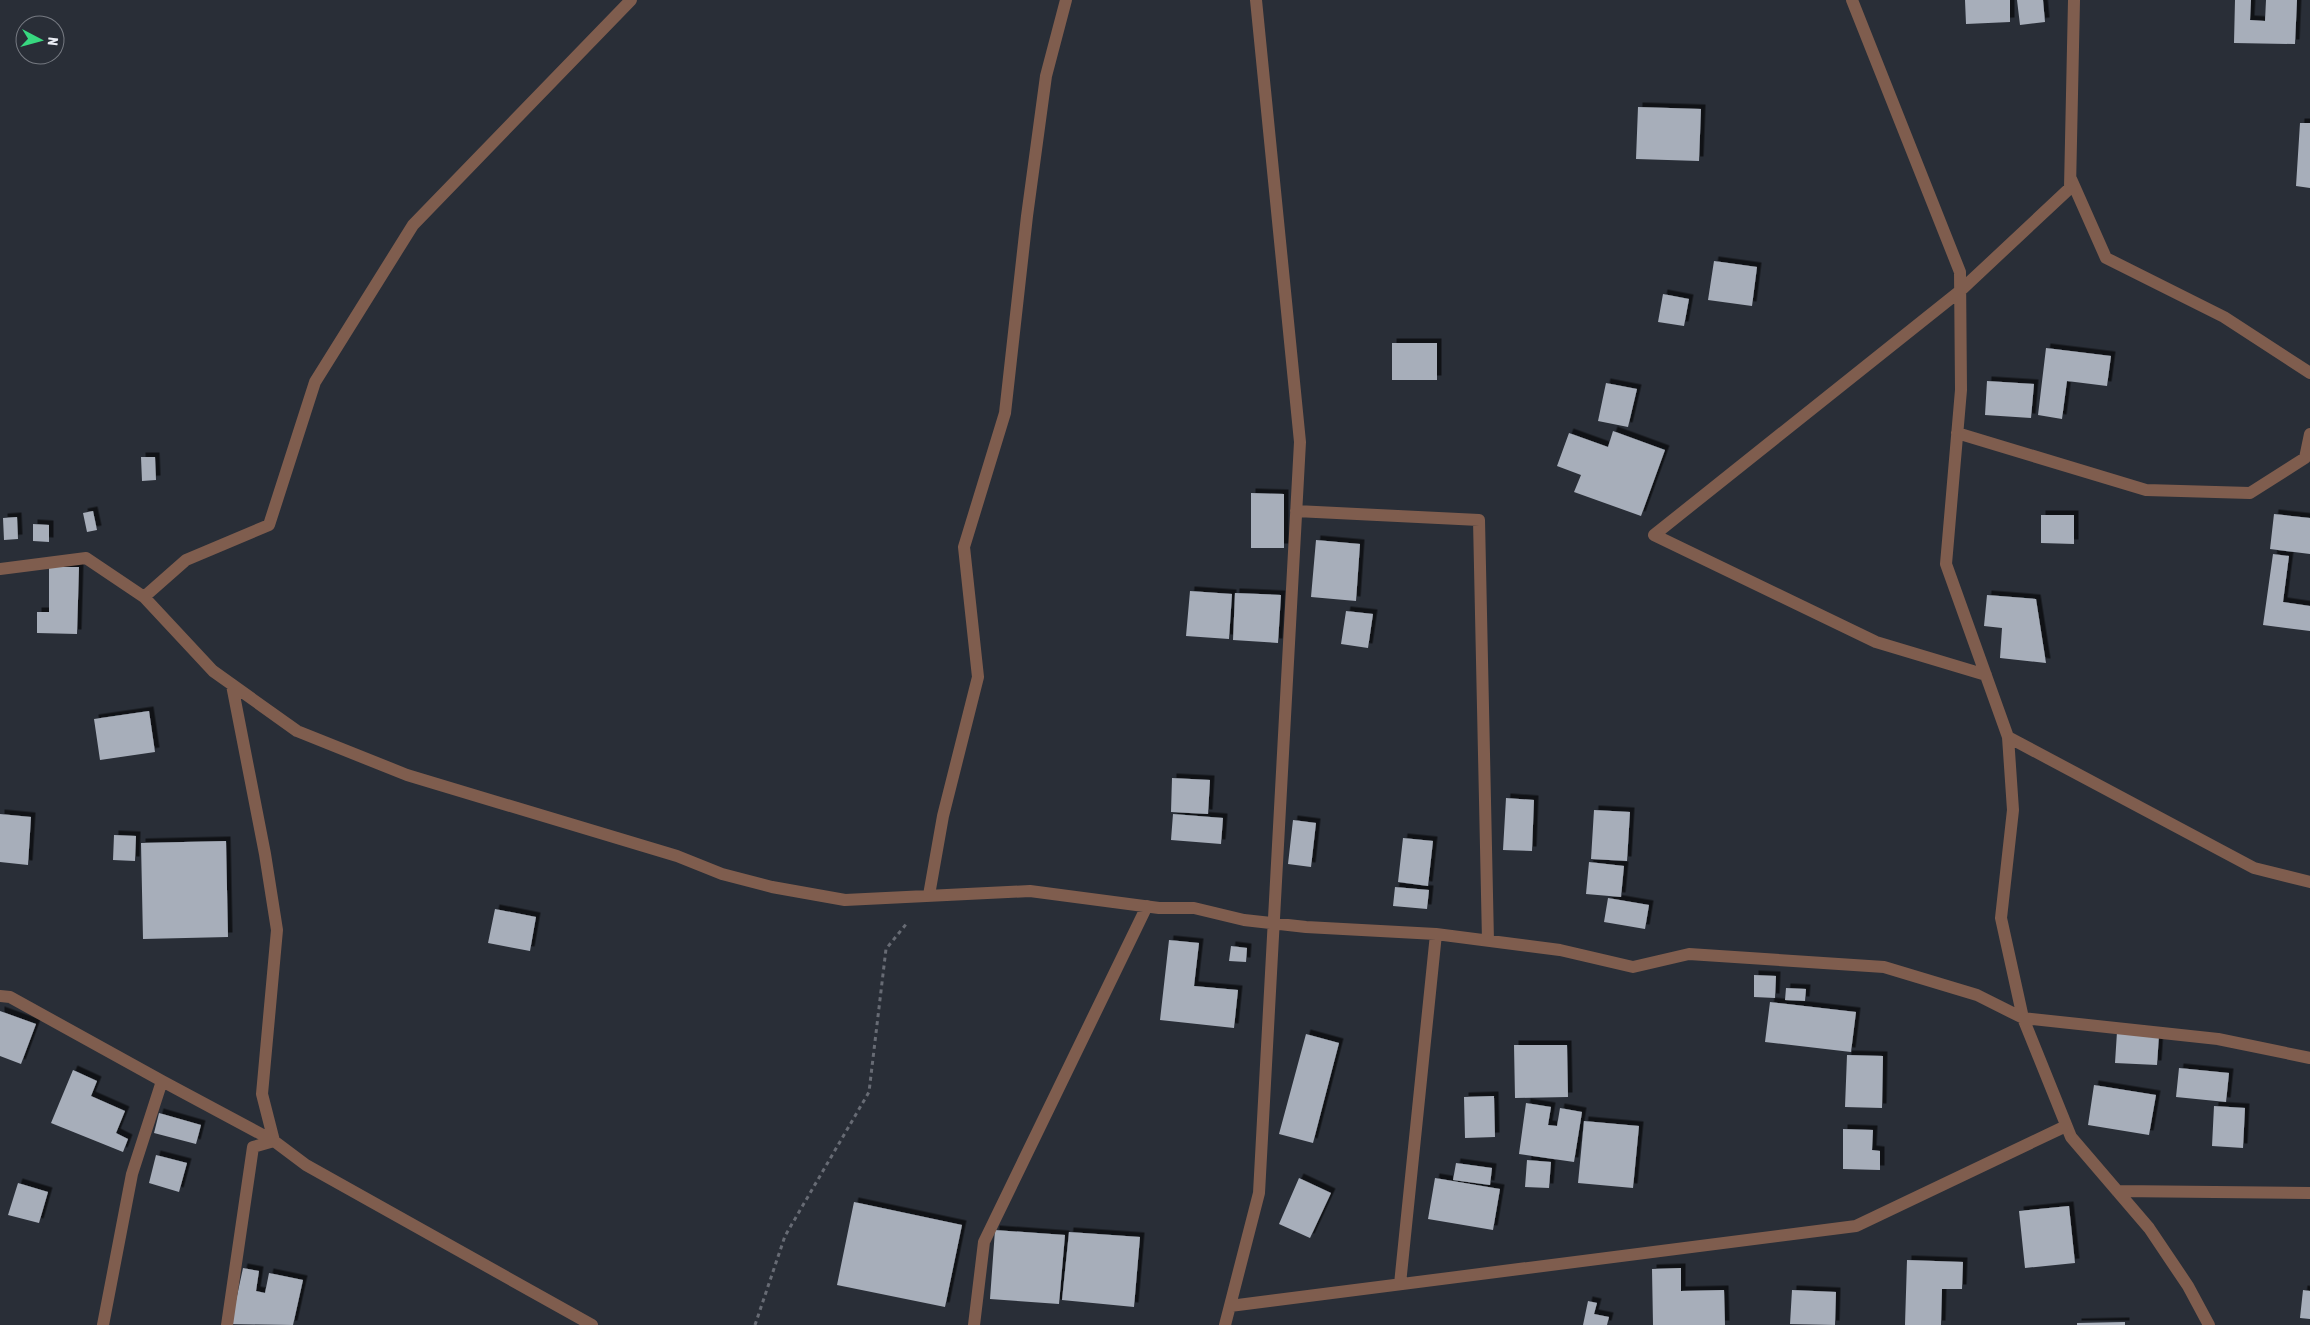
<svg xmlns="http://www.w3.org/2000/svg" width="2310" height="1325" font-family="'Asap Condensed',sans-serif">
<defs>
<filter id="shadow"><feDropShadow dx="4.5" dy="-4.5" stdDeviation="0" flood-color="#0009"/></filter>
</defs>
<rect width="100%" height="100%" fill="#292e37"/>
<path fill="#a7aeba" filter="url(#shadow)" d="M1965 0H2010V22L1966 24Z
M2017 0H2043L2045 22 2020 25Z
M2235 0H2251L2250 20 2265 21 2266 0H2297L2295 44 2234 43Z
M1638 107 1701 109 1699 161 1636 159Z
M2300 123H2310V188L2296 186Z
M1714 261 1757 267 1752 306 1708 300Z
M1663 294 1689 299 1684 326 1658 322Z
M1392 343H1437V380H1392Z
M2046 348 2111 356 2107 386 2067 381 2062 419 2038 415Z
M1987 381 2034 384 2031 418 1985 415Z
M1606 383 1637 389 1628 427 1598 421Z
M1613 431 1665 450 1641 516 1574 492 1581 475 1557 466 1569 433 1608 447Z
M141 457H155L156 480 142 481Z
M1251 493 1284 494V548H1251Z
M93 511 97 530 87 532 83 513Z
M2274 514 2310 518V554L2270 549Z
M2041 515H2074V544L2041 543Z
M17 517 18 539 4 540 3 518Z
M33 524 49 525V542L33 541Z
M1316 540 1360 544 1356 601 1311 597Z
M2273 554 2289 556 2283 602 2310 606V631L2263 625Z
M49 567H79L77 634 37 633V612H49Z
M1190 591 1232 594 1229 639 1186 636Z
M1235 593 1281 595 1278 643 1233 640Z
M1987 595 2036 599 2046 663 2000 658 2002 628 1984 626Z
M1346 611 1373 614 1368 648 1341 644Z
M149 711 155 752 100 760 94 719Z
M1172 778 1210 780 1208 814 1171 812Z
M1506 798 1534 800 1532 851 1503 850Z
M1594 810 1630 812 1627 861 1591 859Z
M0 814 31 817 28 865 0 862Z
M1173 814 1223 818 1221 844 1171 840Z
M1293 820 1316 823 1311 867 1288 864Z
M114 835 136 836 135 861 113 860Z
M1403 838 1433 841 1428 886 1398 882Z
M226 841 228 937 143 939 141 843Z
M1589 862 1624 866 1621 897 1586 894Z
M1395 887 1429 890 1427 909 1393 906Z
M1608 898 1649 905 1645 929 1604 922Z
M495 909 536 917 530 951 488 943Z
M1169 940 1199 943 1194 986 1238 990 1234 1028 1160 1020Z
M1231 946 1247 948 1246 962 1229 961Z
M1754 975 1776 976 1775 998 1754 997Z
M1786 988 1806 989 1805 1001 1785 1000Z
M1770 1002 1856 1012 1851 1052 1765 1042Z
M0 1011 36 1024 21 1064 0 1056Z
M2117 1032 2159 1035 2157 1065 2115 1063Z
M1306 1034 1339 1043 1313 1143 1279 1134Z
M1514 1045H1567L1568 1097 1515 1098Z
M1847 1055 1883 1056 1882 1108 1845 1107Z
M2179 1068 2229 1073 2226 1102 2176 1097Z
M73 1070 97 1081 91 1096 125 1111 116 1133 128 1139 123 1152 51 1123Z
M2094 1085 2156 1095 2149 1135 2088 1125Z
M1494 1096 1495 1137 1465 1138 1464 1097Z
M1526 1103 1551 1107 1548 1125 1557 1126 1560 1108 1582 1112 1574 1162 1519 1154Z
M2214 1106 2245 1108 2243 1148 2212 1146Z
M159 1113 201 1125 196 1144 154 1133Z
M1584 1121 1639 1126 1633 1188 1578 1183Z
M1843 1129 1873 1130 1872 1150 1880 1151V1170L1843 1169Z
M156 1155 187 1163 179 1192 149 1183Z
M1527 1160 1551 1162 1549 1188 1525 1187Z
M1456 1163 1492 1168 1490 1185 1453 1180Z
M1299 1178 1331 1193 1310 1238 1279 1224Z
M1435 1178 1500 1189 1493 1230 1428 1219Z
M18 1183 48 1192 39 1223 8 1215Z
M854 1202 962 1225 945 1307 837 1285Z
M2069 1206 2075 1263 2025 1268 2019 1211Z
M995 1230 1065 1235 1059 1304 990 1299Z
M1069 1232 1140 1237 1134 1307 1062 1300Z
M1907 1260 1963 1262 1962 1289H1942L1941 1325H1905Z
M243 1268 259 1271 256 1291 265 1293 269 1273 303 1280 293 1325 231 1324Z
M1681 1268V1291L1724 1290 1725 1325H1653L1652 1269Z
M1792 1290 1836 1292 1835 1325 1790 1324Z
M2303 1290 2310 1291V1319L2300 1318Z
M1588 1301 1597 1303 1594 1314 1609 1317 1607 1325H1583Z
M2125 1322V1325H2077V1323Z"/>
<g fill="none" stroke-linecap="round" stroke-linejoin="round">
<path stroke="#676b74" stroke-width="3" stroke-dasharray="4 4" stroke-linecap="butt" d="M755 1325 785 1236 869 1092 886 949 907 923"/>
<path stroke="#7f5d4e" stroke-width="12" d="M1852 0 1960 272 1961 390 1946 564 2008 737 2013 810 2001 918 2023 1018 2071 1137 2149 1228 2188 1286 2209 1325
M2071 179 2106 258 2224 317 2310 373
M1957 433 2146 490 2250 493 2305 458 2310 434
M1296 511 1479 520 1488 941
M0 569 86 558 144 597 213 671 297 731 407 775 677 856 722 874 772 887 845 900 1030 891 1159 908H1194L1244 920 1306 927 1436 934 1560 950 1633 967 1689 954 1884 967 1977 995 2023 1018 2218 1039 2310 1058
M144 597 186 560 269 525 315 382 413 225 631 0
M1986 675 1876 642 1654 535 1960 291 2070 188 2074 0
M232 685 265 854 277 930 262 1094 274 1141 306 1165 592 1325
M2008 737 2254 868 2310 882
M929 895 943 816 978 677 964 547 1005 413 1027 216 1046 76 1066 0
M0 996 10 997 162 1081 132 1174 103 1325
M162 1081 274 1141
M2117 1191 2310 1193
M1400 1284 1436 934
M1230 1306 1856 1226 2066 1126
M227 1325 253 1147 274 1141
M974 1325 984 1242 1147 906
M1225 1325 1259 1193 1300 442 1256 0"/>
</g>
<g transform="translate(40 40) rotate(96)"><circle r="24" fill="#292e37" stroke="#767a82"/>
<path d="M0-4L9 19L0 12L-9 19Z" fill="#38d880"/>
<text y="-8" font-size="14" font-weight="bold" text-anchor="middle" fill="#e9ecf3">N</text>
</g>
</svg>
